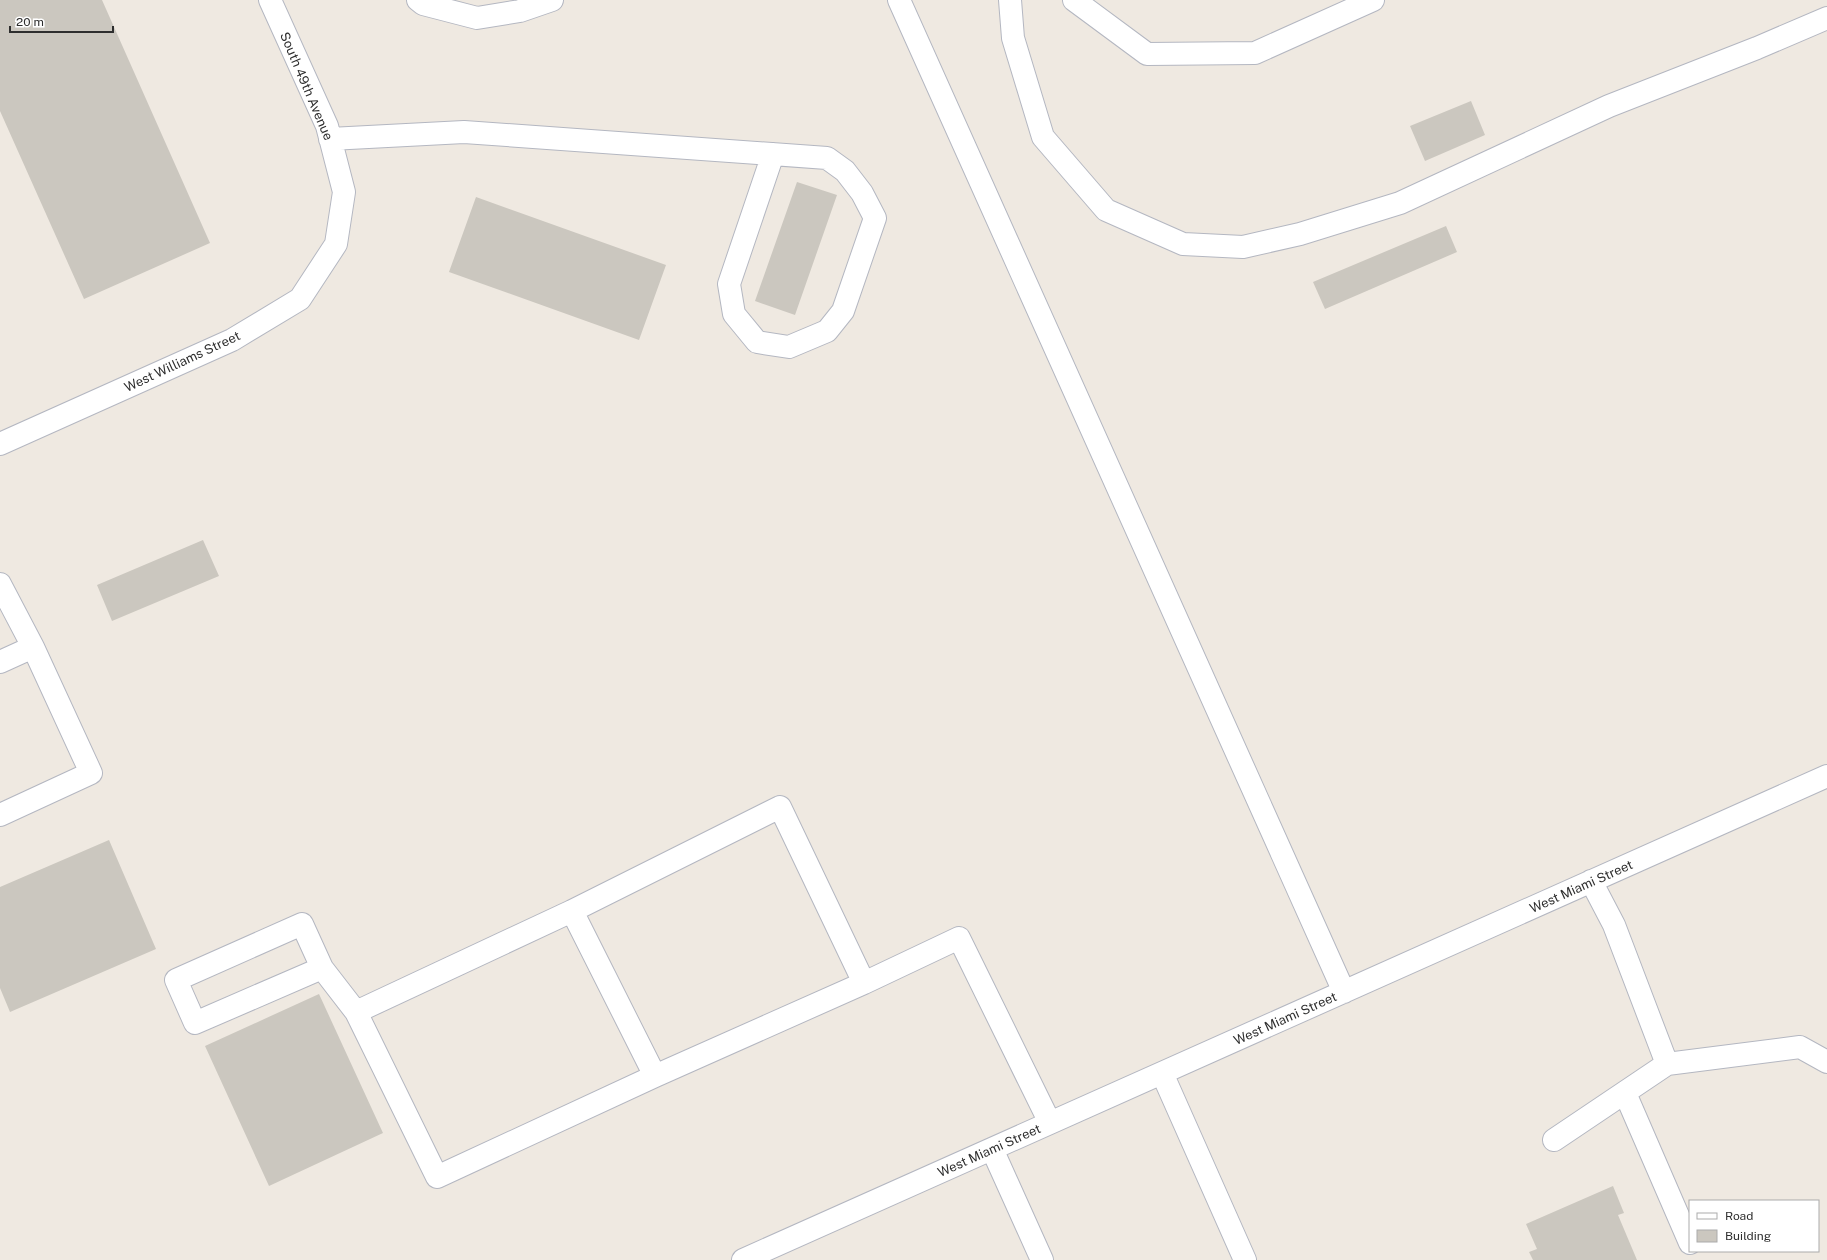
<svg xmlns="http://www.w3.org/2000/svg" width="1827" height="1260" font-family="'Public Sans',sans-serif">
<rect width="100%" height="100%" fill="#efe9e1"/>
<path fill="#cbc7bf" d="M0 0H102L210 243 84 299 0 111Z
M1471 101 1485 135 1425 161 1410 126Z
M797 182 837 195 795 315 755 301Z
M476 197 666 265 639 340 449 272Z
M1446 226 1457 252 1325 309 1313 282Z
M203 540 219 576 112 621 97 585Z
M109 840 156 949 10 1012 0 988V887Z
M319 994 383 1133 269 1186 205 1046Z
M1613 1186 1624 1213 1618 1215 1637 1260H1533L1529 1252 1537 1249 1526 1224Z"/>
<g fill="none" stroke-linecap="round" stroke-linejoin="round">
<g stroke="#b4b7c1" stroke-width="24">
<path id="minor" d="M418 0 423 4 477 18 520 11 552 0
M899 0 1344 992
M1010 0 1013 38 1043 137 1106 210 1183 244 1243 247 1300 234 1400 203 1609 106 1757 48 1827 18
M1074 0 1147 54 1255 53 1373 0
M330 139 464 132 827 158 845 171 862 193 875 218 843 311 827 331 789 347 757 342 734 314 729 284 773 154
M0 444 232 340 300 299 336 244 344 192 327 126 270 0
M0 584 33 647
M0 662 33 647 91 773 0 815
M572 911 655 1076
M322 968 195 1023 176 980 302 924 322 968 356 1012
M864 983 780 807 572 911 356 1012 437 1177 655 1076 864 983 959 938 1050 1123
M1667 1064 1800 1047 1827 1062
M1162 1073 1245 1260
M1625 1093 1690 1243
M1554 1140 1667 1064 1614 925 1591 881
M992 1149 1042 1260
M743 1260 1827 776"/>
</g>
<use href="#minor" stroke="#fff" stroke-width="22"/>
</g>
<g text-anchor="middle" stroke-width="3.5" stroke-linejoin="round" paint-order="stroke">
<g font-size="13" fill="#2e2e2e" stroke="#fff">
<text transform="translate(307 86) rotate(67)" y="5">South 49th Avenue</text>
<text transform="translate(182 361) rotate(-25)" y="5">West Williams Street</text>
<text transform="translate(1581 886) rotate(-24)" y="5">West Miami Street</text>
<text transform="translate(1285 1018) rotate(-24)" y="5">West Miami Street</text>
<text transform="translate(989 1150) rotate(-24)" y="5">West Miami Street</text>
</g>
</g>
<rect x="1689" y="1200" width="130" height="52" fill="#ffffff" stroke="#ababab"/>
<rect x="1697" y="1213" width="20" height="6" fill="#ffffff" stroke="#ababab"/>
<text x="1725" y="1220" font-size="12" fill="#2e2e2e">Road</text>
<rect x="1697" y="1230" width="20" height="12" fill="#cbc7bf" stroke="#ababab"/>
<text x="1725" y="1240" font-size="12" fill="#2e2e2e">Building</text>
<path d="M10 26v6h103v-6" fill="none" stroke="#2e2e2e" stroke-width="2"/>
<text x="16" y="26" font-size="12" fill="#2e2e2e" stroke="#ffffff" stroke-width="3" paint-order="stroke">20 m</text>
</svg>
